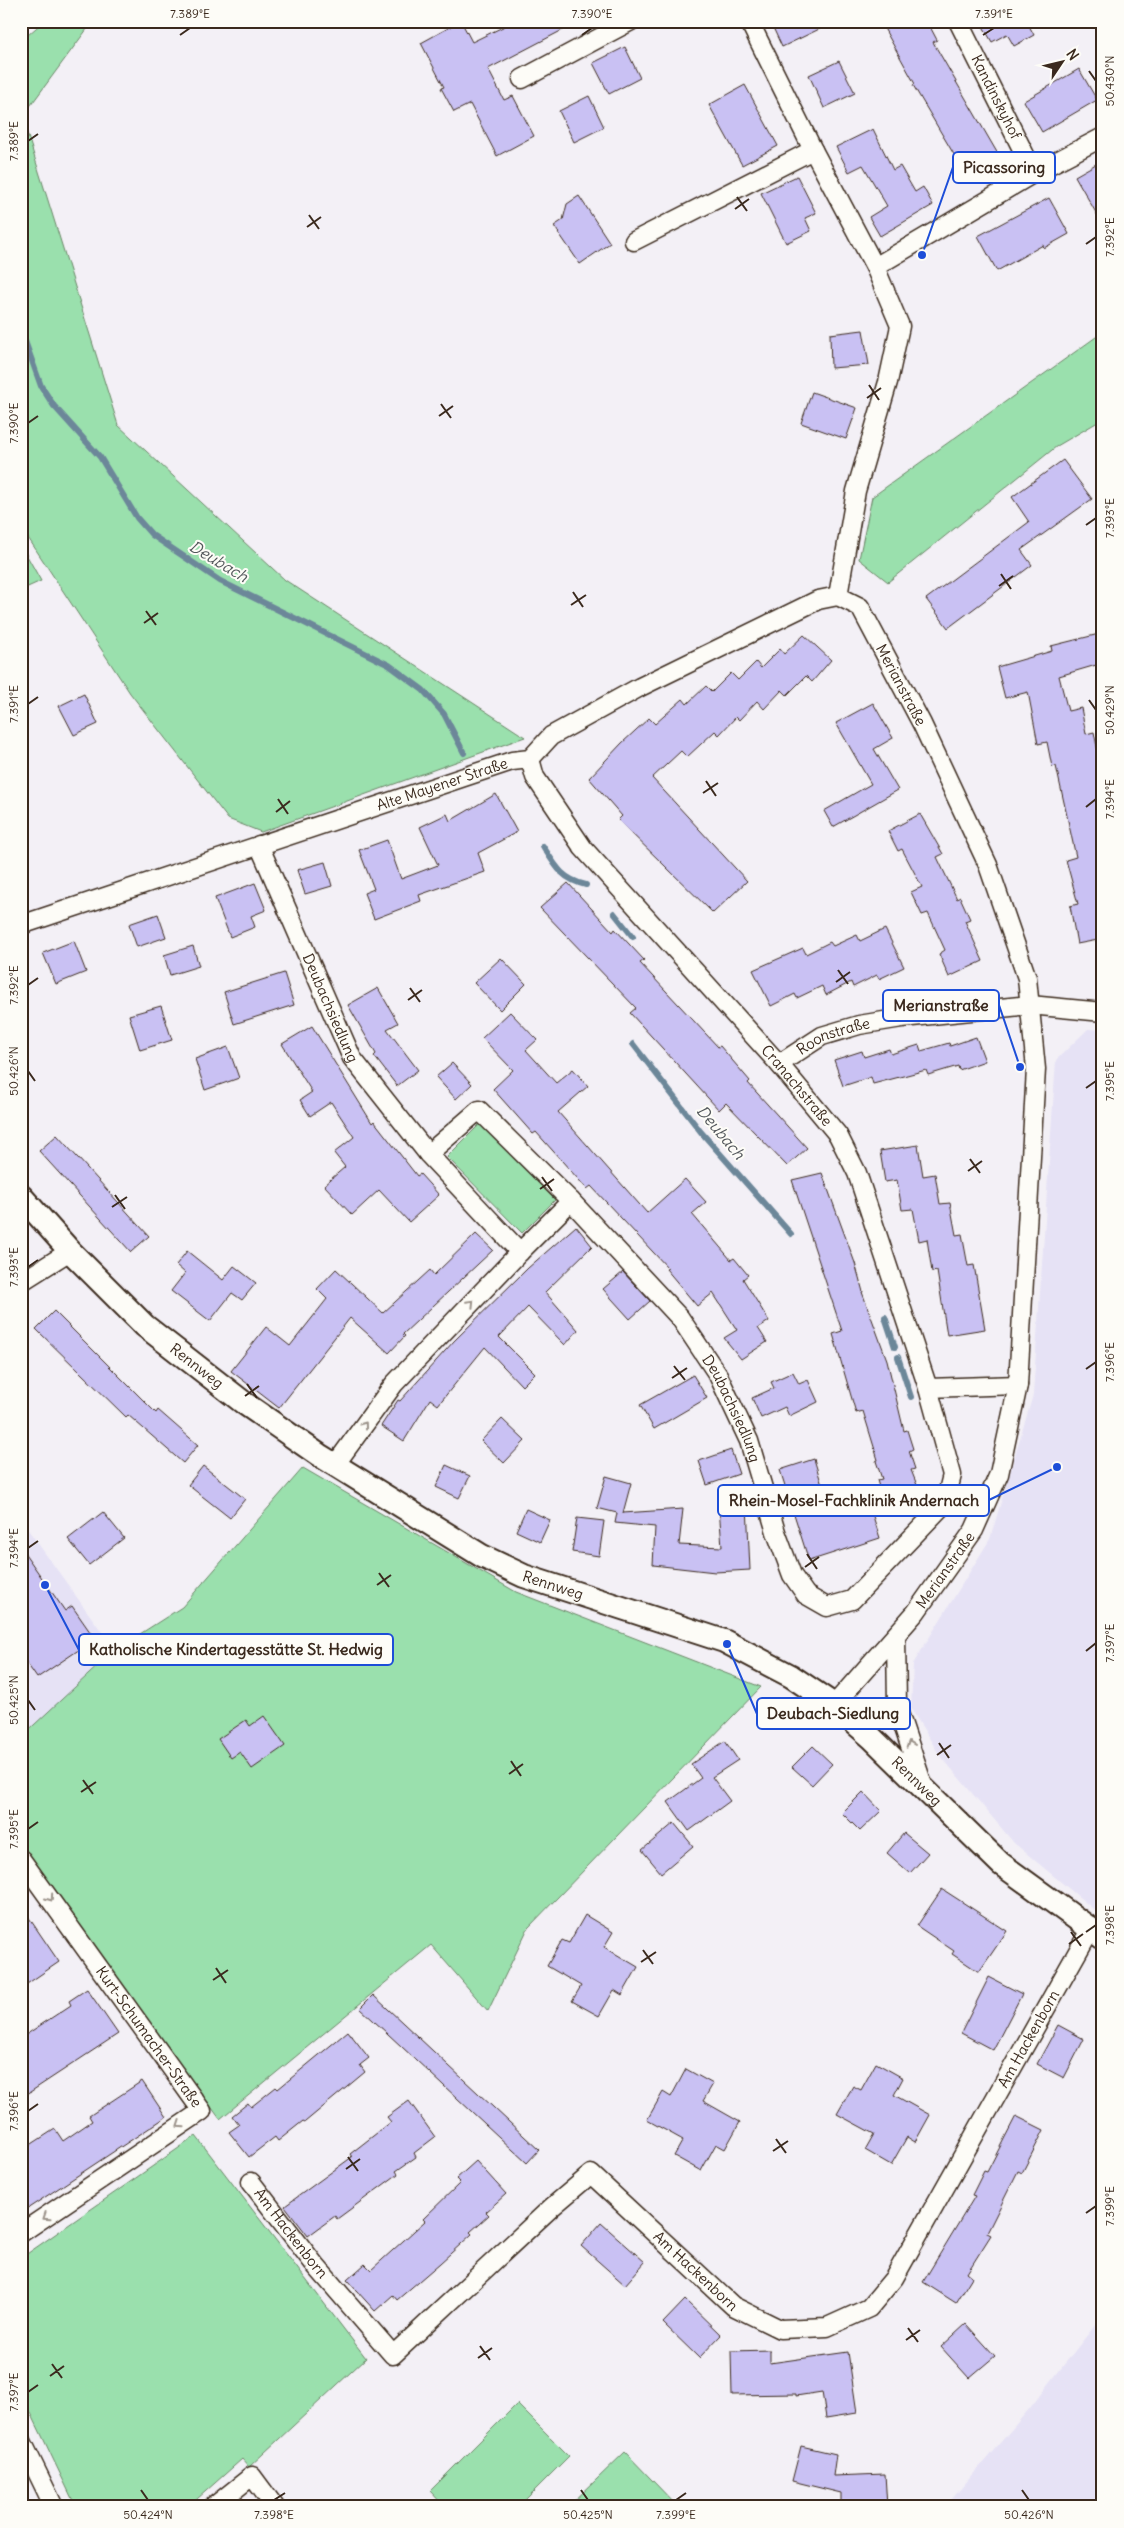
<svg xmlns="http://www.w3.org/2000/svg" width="1124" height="2528" font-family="Delius,sans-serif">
<rect width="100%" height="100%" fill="#f3f0f6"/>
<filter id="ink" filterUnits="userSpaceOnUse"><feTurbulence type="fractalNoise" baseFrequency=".02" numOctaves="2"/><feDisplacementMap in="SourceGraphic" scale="10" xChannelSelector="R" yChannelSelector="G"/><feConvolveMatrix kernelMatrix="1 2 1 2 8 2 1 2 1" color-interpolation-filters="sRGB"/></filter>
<g filter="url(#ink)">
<path fill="#e6e2f5" d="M1088 1029 1103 1030V1917L1014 1843 939 1754 911 1709 913 1664 990 1539 1033 1395 1056 1060Z
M21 1520 115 1650 31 1729 21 1715Z
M1103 2315V2507H945L1030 2408Z"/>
<path fill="#9ae0ad" stroke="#6a8566" d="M44 21H93L22 117 118 425 285 580 525 737 261 832 228 819 130 693 21 527V41Z
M1103 332V419L1057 446 888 582 859 559 872 497Z
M21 545 41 581 21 590Z
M480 1124 555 1200 522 1233 447 1157Z
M303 1468 516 1592 761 1687 528 1928 488 2011 431 1945 220 2119 21 1849V1737L115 1650 182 1607Z
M196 2136 366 2358 249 2467 242 2459 188 2507H76L21 2392V2258Z
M517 2404 569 2456 518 2507H445L430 2491Z
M625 2452 678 2507H568Z"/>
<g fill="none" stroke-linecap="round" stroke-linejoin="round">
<path stroke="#6c8799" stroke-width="6" d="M21 330 41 386 54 406 100 457 137 518 152 535 220 581 389 665 423 690 444 714 464 753
M543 846C556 867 562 879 586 885
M614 913 633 937
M633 1044 701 1132 791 1234
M885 1317 895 1347
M898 1357 911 1397"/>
</g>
<path fill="#c9c1f3" stroke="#3b2a1e" d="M461 21 472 42 515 21H580L488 69 504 100 513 96 534 136 497 156 470 104 454 112 441 88 444 87 421 43Z
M770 21H836L782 47Z
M880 21H927L937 40 933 42 1002 161 969 180 913 85 915 84Z
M980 21H1029L1027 22 1034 35 1014 46 1007 34 992 42Z
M625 47 640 78 609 94 593 63Z
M839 61 855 93 824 108 809 75Z
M1079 69 1097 100 1042 132 1024 101Z
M745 85 778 146 742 165 709 105Z
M589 96 604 127 574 142 559 111Z
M873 129 893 170 900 166 915 192 923 187 933 205 880 236 869 217 887 206 863 165 849 172 836 147Z
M1103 160V225L1075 176Z
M797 176 816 213 805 218 811 231 786 243 761 193Z
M579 196 610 243 580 264 554 226 563 220 567 204Z
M1049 198 1069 234 1044 248 1043 245 997 271 978 236Z
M863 330 869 365 831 368 830 334Z
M812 392 857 408 846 439 801 423Z
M1063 460 1092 499 1021 550 1032 565 948 628 926 599 1029 522 1012 497Z
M1103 633V663L1059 676 1068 711 1081 708 1086 734 1094 732 1103 777V880L1098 881 1103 904V939L1077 944 1070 906 1078 904 1066 860 1076 857 1056 766 1052 767 1047 742 1038 744 1028 692 1005 698 997 667 1052 651 1051 646Z
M804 635 831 660 812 682 806 676 787 695 782 690 764 709 757 701 739 720 736 717 719 735 715 731 687 757 681 751 652 778 747 881 713 913 618 820 622 816 589 778 622 743 649 718 655 724 683 699 687 704 706 686 712 692 731 673 738 680 756 662 761 668 780 649 784 654Z
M84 694 98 724 74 735 59 706Z
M873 703 893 738 874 749 898 790 833 827 824 811 871 784 836 723Z
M496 794 517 832 478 853 485 872 419 895 421 901 374 919 364 893 374 889 359 850 387 840 401 879 438 865 420 827 447 814 450 821Z
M920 814 943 854 937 857 957 899 960 897 970 919 965 921 983 961 949 977 939 954 945 950 928 913 922 915 911 892 922 887 902 849 898 851 888 831Z
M325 862 332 886 305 894 297 870Z
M255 883 266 910 251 916 255 927 230 937 215 898Z
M568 883 613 932 615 929 644 960 640 963 718 1047 720 1046 750 1081 748 1083 807 1148 787 1166 726 1103 719 1110 630 1013 636 1008 540 908Z
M158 914 166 937 137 947 129 924Z
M885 929 904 967 879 979 877 975 853 987 851 982 826 995 822 986 797 998 795 994 771 1006 753 970 803 948 806 954 830 942 833 946 857 935 860 941Z
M74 941 86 972 56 984 43 953Z
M193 946 199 966 170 975 164 955Z
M501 958 526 984 500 1010 474 983Z
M284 973 294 1005 234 1024 224 992Z
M378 988 398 1023 387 1029 418 1070 397 1086 374 1056 376 1054 348 1005Z
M161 1006 172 1040 140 1050 129 1015Z
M510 1012 537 1040 526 1050 556 1083 573 1069 588 1086 558 1112 647 1213 685 1179 706 1202 692 1214 731 1260 734 1258 748 1275 743 1279 769 1321 758 1328 767 1342 741 1359 724 1338 737 1330 713 1293 697 1306 666 1269 668 1268 591 1186 587 1189 536 1132 533 1134 493 1089 513 1070 482 1038Z
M312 1026 372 1123 374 1121 417 1176 420 1174 439 1195 409 1222 379 1190 352 1215 324 1185 345 1167 334 1153 354 1137 331 1102 310 1116 300 1100 312 1092 282 1044Z
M976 1037 985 1061 959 1070 958 1066 928 1075 926 1070 873 1084 871 1077 843 1086 834 1060 862 1051 864 1057 889 1049 891 1054 919 1045 921 1051 949 1043 950 1046Z
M228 1047 239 1078 205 1090 195 1059Z
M452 1063 472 1084 456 1099 436 1077Z
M57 1135 149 1236 131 1252 39 1151Z
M918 1145 923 1176 935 1174 940 1204 950 1203 956 1235 962 1234 968 1266 974 1265 985 1329 947 1335 937 1271 932 1272 927 1239 919 1241 913 1209 902 1210 897 1180 885 1182 880 1151Z
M822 1173 855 1263 863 1292H862L887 1360 904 1431 907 1430 913 1449 909 1451 915 1469 911 1470 917 1485 909 1488 911 1498 884 1506 877 1480 882 1479 876 1461 878 1460 863 1411 856 1413 833 1334 842 1331 792 1180Z
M576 1226 592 1246 545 1292 578 1330 565 1345 528 1307 499 1337 535 1373 522 1386 485 1347 438 1405 430 1399 404 1441 381 1426 398 1400 400 1401 454 1341 528 1268Z
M476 1234 493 1250 403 1334 405 1336 389 1353 350 1318 279 1408 231 1371 266 1327 290 1346 327 1299 317 1289 336 1269 383 1313 430 1270 434 1275Z
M187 1251 223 1280 234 1266 256 1283 242 1300 232 1293 210 1321 171 1291 185 1273 176 1265Z
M623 1272 650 1301 630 1319 603 1289Z
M54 1311 156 1413 158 1410 198 1445 183 1463 128 1415 126 1417 36 1329Z
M793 1372 799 1384 808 1380 818 1402 789 1416 785 1407 761 1418 752 1398 774 1388 771 1382Z
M693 1375 707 1398 654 1429 640 1405Z
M502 1419 525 1441 504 1463 481 1441Z
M731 1450 739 1474 707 1485 699 1461Z
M814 1459 828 1505 861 1494 869 1511 871 1510 880 1538 809 1561 780 1470Z
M446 1465 470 1476 459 1498 436 1487Z
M203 1466 245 1499 230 1518 188 1485Z
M606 1476 631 1483 623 1513 683 1509 679 1545 722 1547 719 1507 747 1505 750 1570 715 1572 653 1565 655 1527 615 1523 617 1513 597 1508Z
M526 1509 550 1520 540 1542 516 1531Z
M103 1512 124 1538 89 1565 68 1539Z
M577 1518 604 1521 599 1556 572 1552Z
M21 1548 65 1611 72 1606 95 1639 37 1678 21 1655Z
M264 1716 285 1746 252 1769 240 1752 231 1758 218 1739 246 1720 250 1726Z
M725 1741 738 1760 712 1777 730 1801 689 1831 668 1802 701 1778 691 1764Z
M813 1746 832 1764 812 1785 792 1767Z
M863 1792 881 1811 860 1831 842 1813Z
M674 1823 693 1846 661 1873 642 1850Z
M904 1833 928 1853 910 1873 887 1853Z
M942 1889 1007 1931 979 1972 952 1954 954 1951 917 1926Z
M21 1906 59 1962 21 1988Z
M585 1915 613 1932 604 1947 638 1967 622 1995 614 1990 599 2016 572 2001 581 1986 547 1966 562 1940 569 1943Z
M989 1977 1022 1994 993 2050 961 2033Z
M87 1989 118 2034 21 2098V2038L71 2005 69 2001Z
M373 1995 539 2150 527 2163 360 2008Z
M1058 2025 1084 2039 1064 2078 1037 2064Z
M348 2031 369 2058 360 2065 365 2072 305 2122 303 2121 278 2141 275 2137 249 2157 229 2132 239 2125 232 2116 248 2103 251 2107 276 2087 278 2089Z
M876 2063 903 2078 894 2095 930 2115 915 2142 907 2137 891 2165 865 2150 874 2134 837 2114 853 2086 861 2090Z
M686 2069 713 2084 703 2101 740 2122 725 2149 716 2144 701 2171 674 2156 683 2140 647 2120 663 2092 671 2097Z
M142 2081 166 2117 21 2213V2151L55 2129 63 2141 92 2121 89 2116Z
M409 2101 435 2137 414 2153 416 2157 396 2171 398 2174 337 2219 335 2216 308 2236 285 2206 352 2157 350 2154 391 2122 387 2117Z
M1016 2116 1044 2130 1022 2173 1018 2171 987 2233 991 2235 967 2273 972 2277 956 2303 923 2282 975 2196 972 2195 984 2171 987 2172Z
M476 2161 506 2194 486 2212 489 2215 470 2232 472 2234 440 2263 397 2300 393 2295 375 2311 347 2280 365 2264 371 2270 425 2221 423 2219 460 2183 456 2179Z
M601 2223 645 2262 625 2285 581 2246Z
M685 2300 721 2335 699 2358 663 2323Z
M966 2324 995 2356 969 2378 941 2347Z
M770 2350V2363L848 2352 857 2413 826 2418 822 2392 796 2396V2394L732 2395 731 2351Z
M801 2446 836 2454 833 2476 885 2474 887 2507H841V2493L792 2481Z"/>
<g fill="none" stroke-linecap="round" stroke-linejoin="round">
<g stroke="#3b2a1e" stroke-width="21">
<g id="minor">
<path d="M749 21 813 150 875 267 900 326 888 382 856 491 838 596"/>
<path id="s1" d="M958 21 1034 173"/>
<path d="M522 79 631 21"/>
<path d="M634 241 813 150"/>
<path d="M875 267 1034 173 1103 137"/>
<path id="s2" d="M530 759 535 777 583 848 779 1064 838 1135 857 1173 928 1388 1018 1385"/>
<path id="s3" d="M259 845 352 1058 428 1154 520 1252 571 1201 680 1318 718 1375 749 1441 776 1532 792 1575 806 1595 827 1607 852 1600 945 1503 952 1475 928 1388"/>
<path id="s4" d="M21 925 512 761 530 759 551 736 640 687 818 600 838 596"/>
<path id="s5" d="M779 1064 822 1036 859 1025 902 1018 1030 1005 1103 1012"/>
<path d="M428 1154 479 1110 571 1201"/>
<path d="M21 1282 70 1251"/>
<path d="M335 1465 394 1384 520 1252"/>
<path d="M896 1636 897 1707 924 1788"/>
<path id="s6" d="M834 1705 916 1612 974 1530 999 1474 1018 1385 1036 1069 1027 978 988 865 922 724 860 607 838 596"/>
<path id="s7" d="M21 1859 202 2111 21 2233"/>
<path id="s8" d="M251 2182 315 2265 393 2355 552 2207 591 2174 733 2306 780 2329 827 2327 869 2308 894 2278 1090 1930"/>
<path d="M21 2439 54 2507"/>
<path d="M213 2507 252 2476 275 2507"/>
</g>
</g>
<g stroke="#3b2a1e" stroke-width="26">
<g id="tertiary">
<path id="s9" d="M21 1196 70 1251 145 1326 244 1403 319 1455 482 1556 524 1576 724 1641 791 1676 834 1705 872 1738 1001 1864 1103 1938"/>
</g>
</g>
<use href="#minor" stroke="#fdfcf7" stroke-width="18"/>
<use href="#tertiary" stroke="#fdfcf7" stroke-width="22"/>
</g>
<defs><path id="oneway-chevron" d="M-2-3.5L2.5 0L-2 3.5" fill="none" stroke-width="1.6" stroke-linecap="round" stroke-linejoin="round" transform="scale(1.25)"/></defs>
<g stroke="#9c938a">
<use href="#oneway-chevron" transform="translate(471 1303) rotate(-46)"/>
<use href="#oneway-chevron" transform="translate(364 1425) rotate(-54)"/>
<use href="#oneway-chevron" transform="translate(910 1744) rotate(-109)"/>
<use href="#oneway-chevron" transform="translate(50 1898) rotate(55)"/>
<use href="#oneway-chevron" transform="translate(180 2125) rotate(146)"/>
<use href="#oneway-chevron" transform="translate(46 2217) rotate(146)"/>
</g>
</g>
<path fill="none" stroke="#3b2a1e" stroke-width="2" d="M180 35 190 28M582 35 592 28M983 35 994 28M1089 71 1096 81M28 141 38 134M737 197 747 211M735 209 749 199M309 215 319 229M307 227 321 217M1086 244 1096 237M869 385 879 400M867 398 881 388M441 404 451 418M439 416 453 406M28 423 38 416M1086 525 1096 518M1001 574 1011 589M999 586 1013 576M573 592 583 607M571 605 586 595M146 611 156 625M144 623 158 613M1089 700 1096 710M28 704 38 697M706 781 716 796M703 793 718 783M278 799 288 814M1086 807 1096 799M276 812 290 801M838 970 848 984M836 982 850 972M28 985 38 978M410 988 420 1002M408 1000 422 990M28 1071 35 1081M1086 1088 1096 1081M970 1159 980 1173M968 1171 982 1161M542 1177 552 1191M540 1189 554 1179M115 1195 125 1209M112 1207 127 1197M28 1267 38 1260M674 1366 685 1380M1086 1369 1096 1362M672 1378 687 1368M247 1384 257 1398M245 1396 259 1386M28 1548 38 1541M807 1554 817 1569M805 1567 819 1557M379 1573 389 1587M377 1585 391 1575M1086 1651 1096 1643M28 1700 35 1710M939 1743 949 1758M937 1755 951 1745M511 1761 521 1776M509 1774 523 1764M83 1780 93 1794M81 1792 96 1782M28 1829 38 1822M1071 1932 1081 1946M1086 1932 1096 1925M1069 1944 1083 1934M643 1950 653 1964M641 1962 656 1952M216 1968 226 1983M213 1980 228 1970M28 2111 38 2104M776 2139 786 2153M773 2151 788 2141M348 2157 358 2171M346 2169 360 2159M1086 2213 1096 2206M908 2328 918 2342M906 2340 920 2330M480 2346 490 2360M478 2358 492 2348M52 2364 62 2378M50 2376 64 2366M28 2392 38 2385M141 2490 148 2500M581 2490 588 2500M1022 2490 1029 2500M274 2500 285 2493M676 2500 686 2493"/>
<g text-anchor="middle" stroke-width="4" stroke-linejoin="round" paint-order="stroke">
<g font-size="15" fill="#3b2a1e" stroke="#fdfcf7">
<text dy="5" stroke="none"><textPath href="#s1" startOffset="85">Kandinskyhof</textPath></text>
<text transform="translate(901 685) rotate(62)" y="5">Merianstraße</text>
<text dy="5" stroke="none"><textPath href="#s4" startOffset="444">Alte Mayener Straße</textPath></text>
<text dy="5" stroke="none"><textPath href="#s3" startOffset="178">Deubachsiedlung</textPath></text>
<text dy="5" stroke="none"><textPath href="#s5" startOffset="62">Roonstraße</textPath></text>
<text dy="5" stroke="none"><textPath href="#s2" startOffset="424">Cranachstraße</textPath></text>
<text dy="5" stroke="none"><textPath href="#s9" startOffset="245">Rennweg</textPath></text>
<text dy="5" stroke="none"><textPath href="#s3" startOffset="826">Deubachsiedlung</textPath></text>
<text dy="5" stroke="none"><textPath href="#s6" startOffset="175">Merianstraße</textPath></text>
<text dy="5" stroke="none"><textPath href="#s9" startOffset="665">Rennweg</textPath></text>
<text dy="5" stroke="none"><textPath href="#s9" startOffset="1085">Rennweg</textPath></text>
<text dy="5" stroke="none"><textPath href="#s7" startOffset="219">Kurt-Schumacher-Straße</textPath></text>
<text dy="5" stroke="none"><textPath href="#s8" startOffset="1145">Am Hackenborn</textPath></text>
<text dy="5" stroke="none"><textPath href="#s8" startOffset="65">Am Hackenborn</textPath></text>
<text dy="5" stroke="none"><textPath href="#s8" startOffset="635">Am Hackenborn</textPath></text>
</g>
<g font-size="16" font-style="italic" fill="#54585c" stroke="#fdfcf7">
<text transform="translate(219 561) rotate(31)" y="6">Deubach</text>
<text transform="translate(721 1132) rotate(50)" y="6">Deubach</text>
</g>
</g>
<path fill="none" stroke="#1d4ed8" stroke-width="2" d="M922 255L953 167M1020 1067L999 1005M1057 1467L989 1500M45 1585L79 1650M727 1644L757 1714"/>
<g fill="#1d4ed8" stroke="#fdfcf7" stroke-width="2">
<circle cx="922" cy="255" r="5"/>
<circle cx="1020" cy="1067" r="5"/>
<circle cx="1057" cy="1467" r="5"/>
<circle cx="45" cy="1585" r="5"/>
<circle cx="727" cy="1644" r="5"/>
</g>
<g fill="#fdfcf7" stroke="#1d4ed8" stroke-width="2">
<rect x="953" y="152" width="102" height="31" rx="5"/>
<rect x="883" y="990" width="116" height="31" rx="5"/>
<rect x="718" y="1485" width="271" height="31" rx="5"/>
<rect x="79" y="1634" width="314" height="31" rx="5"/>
<rect x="757" y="1698" width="153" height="31" rx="5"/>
</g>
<g font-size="16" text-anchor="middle" font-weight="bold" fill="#3b2a1e">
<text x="1004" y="173">Picassoring</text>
<text x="941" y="1011">Merianstraße</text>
<text x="854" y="1506">Rhein-Mosel-Fachklinik Andernach</text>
<text x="236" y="1655">Katholische Kindertagesstätte St. Hedwig</text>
<text x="833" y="1719">Deubach-Siedlung</text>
</g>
<rect width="1124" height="2528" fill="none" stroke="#fdfcf7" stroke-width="55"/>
<g transform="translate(1062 62) rotate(55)" stroke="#fdfcf7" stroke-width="4" paint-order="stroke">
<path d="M0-4L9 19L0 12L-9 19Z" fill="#3b2a1e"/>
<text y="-8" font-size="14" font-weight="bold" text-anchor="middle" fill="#3b2a1e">N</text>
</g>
<rect x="28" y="28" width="1068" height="2472" fill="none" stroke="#3b2a1e" stroke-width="2"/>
<g font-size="12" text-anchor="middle" fill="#3b2a1e">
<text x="190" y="18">7.389°E</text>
<text x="592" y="18">7.390°E</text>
<text x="994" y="18">7.391°E</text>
<text transform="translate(1110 81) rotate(-90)" y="4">50.430°N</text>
<text transform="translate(14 141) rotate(-90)" y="4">7.389°E</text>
<text transform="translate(1110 237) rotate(-90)" y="4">7.392°E</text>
<text transform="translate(14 423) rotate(-90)" y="4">7.390°E</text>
<text transform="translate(1110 518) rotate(-90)" y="4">7.393°E</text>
<text transform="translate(14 704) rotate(-90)" y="4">7.391°E</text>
<text transform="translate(1110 710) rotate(-90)" y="4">50.429°N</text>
<text transform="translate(1110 799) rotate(-90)" y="4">7.394°E</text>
<text transform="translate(14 985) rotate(-90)" y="4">7.392°E</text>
<text transform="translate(14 1071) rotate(-90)" y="4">50.426°N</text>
<text transform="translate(1110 1081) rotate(-90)" y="4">7.395°E</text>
<text transform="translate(14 1267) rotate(-90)" y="4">7.393°E</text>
<text transform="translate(1110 1362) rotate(-90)" y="4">7.396°E</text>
<text transform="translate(14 1548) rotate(-90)" y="4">7.394°E</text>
<text transform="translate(1110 1643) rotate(-90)" y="4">7.397°E</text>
<text transform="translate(14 1700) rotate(-90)" y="4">50.425°N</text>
<text transform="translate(14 1829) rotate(-90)" y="4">7.395°E</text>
<text transform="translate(1110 1925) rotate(-90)" y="4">7.398°E</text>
<text transform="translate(14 2111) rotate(-90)" y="4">7.396°E</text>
<text transform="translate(1110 2206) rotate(-90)" y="4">7.399°E</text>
<text transform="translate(14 2392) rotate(-90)" y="4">7.397°E</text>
<text x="148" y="2519">50.424°N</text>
<text x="274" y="2519">7.398°E</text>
<text x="588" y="2519">50.425°N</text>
<text x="676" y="2519">7.399°E</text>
<text x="1029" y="2519">50.426°N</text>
</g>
</svg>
